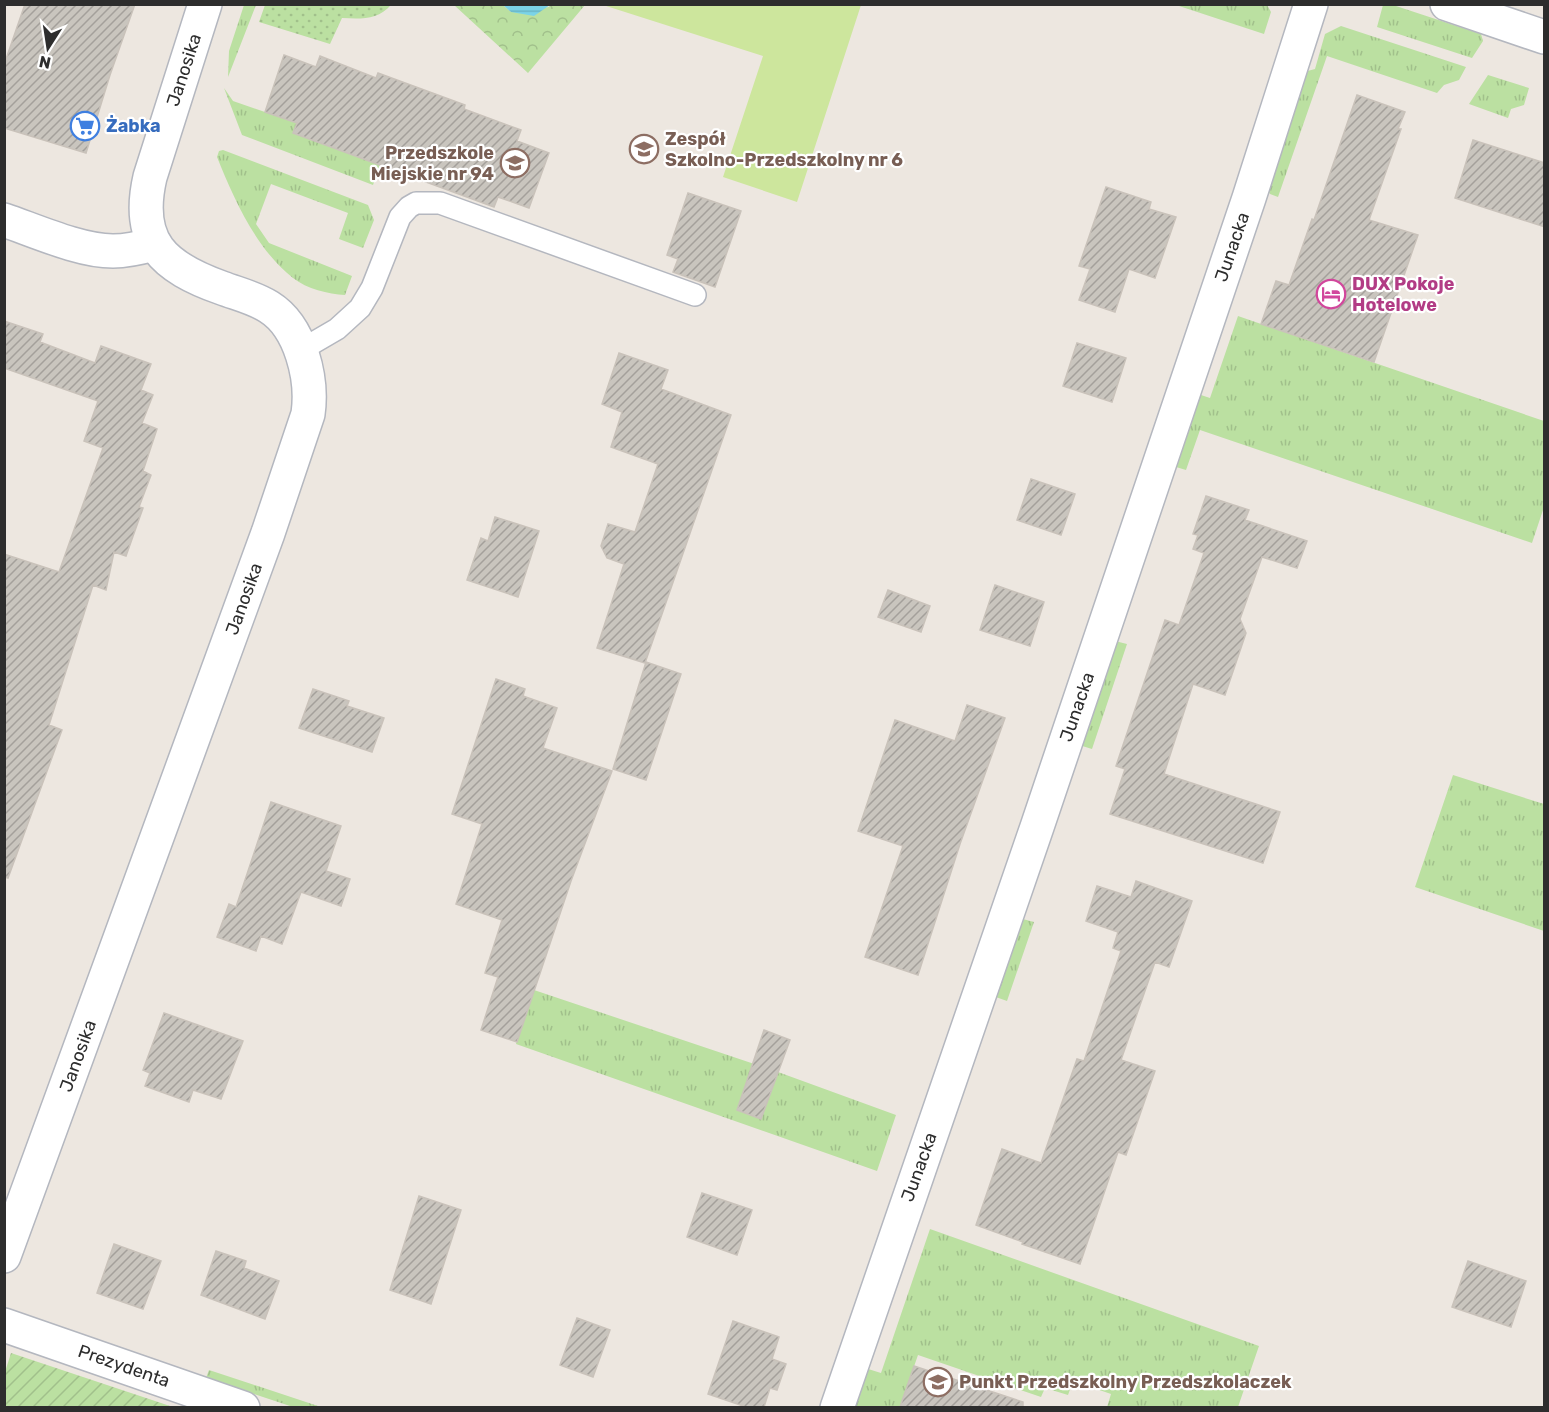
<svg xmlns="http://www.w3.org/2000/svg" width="1549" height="1412" font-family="Rubik,sans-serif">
<defs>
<pattern id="grass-tufts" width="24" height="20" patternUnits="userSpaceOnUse" patternTransform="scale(1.5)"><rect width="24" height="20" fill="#bbe0a1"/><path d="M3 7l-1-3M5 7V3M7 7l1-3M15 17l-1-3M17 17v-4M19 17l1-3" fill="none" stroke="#a1c08b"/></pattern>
<pattern id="forest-crowns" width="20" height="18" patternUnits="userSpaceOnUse" patternTransform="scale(1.5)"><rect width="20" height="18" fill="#bbe0a1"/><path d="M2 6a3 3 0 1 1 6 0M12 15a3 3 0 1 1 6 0" fill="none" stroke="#a1c08b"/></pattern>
<pattern id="park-dots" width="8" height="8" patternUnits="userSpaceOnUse" patternTransform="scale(1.5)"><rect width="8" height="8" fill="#bbe0a1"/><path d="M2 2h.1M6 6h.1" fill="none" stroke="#a1c08b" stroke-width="1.8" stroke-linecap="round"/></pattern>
<pattern id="garden-furrows" width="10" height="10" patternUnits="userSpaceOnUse" patternTransform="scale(1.5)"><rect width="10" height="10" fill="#bbe0a1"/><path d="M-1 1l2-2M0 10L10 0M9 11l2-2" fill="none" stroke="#a1c08b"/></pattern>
<pattern id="water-rules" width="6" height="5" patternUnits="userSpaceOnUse" patternTransform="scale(1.5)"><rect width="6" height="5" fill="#7bd3e7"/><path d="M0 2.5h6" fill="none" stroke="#6bb5c6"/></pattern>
<pattern id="building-hatch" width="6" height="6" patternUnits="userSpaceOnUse" patternTransform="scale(1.5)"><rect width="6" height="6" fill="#c9c5be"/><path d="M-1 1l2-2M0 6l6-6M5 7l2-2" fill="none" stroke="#a4a09b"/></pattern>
</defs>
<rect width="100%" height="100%" fill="#ede7e0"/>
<path fill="url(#grass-tufts)" d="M244 5H256L228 77 229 51Z
M1176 5H1267L1271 12 1264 34Z
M1383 5H1393L1481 34 1483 41 1472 58 1377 27Z
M1341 26 1466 67 1459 80 1444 85 1437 93 1327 56 1278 197 1270 194 1266 187 1300 73 1315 69 1325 34Z
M1488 75 1529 88 1524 105 1511 109 1508 118 1469 104Z
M224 88 233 101 297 123 293 133 380 165 373 185 242 135Z
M223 150 368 205 374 220 363 248 339 239 348 213 271 184 256 224 269 243 352 276 345 295C328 294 307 289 293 278 256 249 234 199 217 157L219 151Z
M1238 316 1544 421V507L1532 543 1200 430 1186 470 1176 467 1173 462 1195 393 1210 398Z
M1115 641 1127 644 1092 749 1079 745Z
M1453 775 1544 804V931L1415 887Z
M1019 918 1034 922 1007 1001 993 996Z
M534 990 778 1072 896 1115 877 1171 516 1044Z
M930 1229 1259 1346 1238 1407H1107L1111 1394 1073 1381 1068 1395 1045 1388 1041 1397 918 1355 900 1407 852 1408 865 1368 881 1373Z
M209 1370 321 1407H293L206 1378Z"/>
<path fill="url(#forest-crowns)" d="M454 5H503L511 12 549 7 550 5H585L528 73Z"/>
<path fill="url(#park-dots)" d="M265 5V4L391 5C378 20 361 19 342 18L330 44 259 22Z"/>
<path fill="url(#garden-furrows)" d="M11 1353 173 1407H5V1372Z"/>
<path fill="#cde69d" d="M603 5H861L797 202 723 177 763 56Z"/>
<path fill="url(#water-rules)" d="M503 5H550L534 16 511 12Z"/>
<path fill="url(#building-hatch)" stroke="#c9c2ba" stroke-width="1.5" d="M25 4H135L110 75 86 153 4 128V65Z
M284 55 316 67 320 56 376 78 378 73 465 105 464 109 521 130 517 141 549 153 529 208 498 197 494 207 293 133 297 123 265 112Z
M1357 95 1405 112 1398 129H1401L1369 220 1418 235 1374 362 1261 324 1276 281 1289 285 1312 219 1314 220Z
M1473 140 1545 163V227L1455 198Z
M1106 187 1151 202 1149 209 1176 217 1155 278 1129 269 1115 312 1079 300 1090 269 1079 266Z
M688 193 741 211 715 287 673 272 678 259 667 255Z
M4 321 43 334 40 342 95 363 101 346 151 364 141 390 153 395 142 423 157 429 143 471 151 475 139 507 143 508 126 556 114 552 106 590 93 585 49 725 62 730 8 878 4 877V554L59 572 103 448 84 441 98 401 4 368Z
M1077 343 1126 358 1112 402 1063 386Z
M619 353 668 370 661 389 731 415 645 663 597 648 624 564 607 558 601 546 608 524 635 532 658 464 611 447 622 412 602 404Z
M1031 479 1075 494 1061 535 1017 520Z
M1206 496 1249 510 1245 520 1307 541 1297 568 1262 557 1240 619 1246 633 1225 695 1193 684 1164 774 1280 812 1263 863 1110 814 1125 769 1116 766 1165 620 1179 625 1204 553 1193 549 1198 535 1193 534Z
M495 517 539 531 518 597 467 580 481 538 488 541Z
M995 585 1044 602 1030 646 980 630Z
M888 590 930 606 921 632 878 617Z
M646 662 681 674 646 780 613 769Z
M496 679 525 689 523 696 557 708 543 748 612 771 571 881 517 1042 481 1030 498 977 485 973 502 920 456 904 482 824 452 814Z
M313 689 349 701 347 706 384 718 372 752 299 728Z
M967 705 1005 718 960 844 918 975 865 957 903 846 858 831 895 720 955 741Z
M271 802 341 826 326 871 350 879 341 906 301 892 282 944 261 936 256 951 217 937 229 904 236 907Z
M1136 881 1192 901 1169 967 1155 962 1121 1060 1155 1071 1126 1155 1118 1152 1080 1264 1022 1244 1023 1242 976 1225 1002 1149 1041 1163 1077 1059 1084 1061 1121 951 1113 948 1118 932 1086 921 1097 886 1131 897Z
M164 1013 243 1041 221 1099 193 1090 189 1102 145 1086 150 1073 143 1070Z
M764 1030 790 1040 761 1119 737 1110Z
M702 1193 752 1210 737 1255 687 1237Z
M419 1196 461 1210 431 1304 390 1290Z
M114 1244 161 1261 143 1309 97 1293Z
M216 1251 246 1261 244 1268 279 1281 265 1319 201 1295Z
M1468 1261 1526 1281 1511 1327 1452 1307Z
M577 1318 610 1330 593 1377 560 1365Z
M733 1321 779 1337 772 1359 786 1364 777 1390 770 1388 764 1407H746L708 1394Z
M914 1366 1023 1402V1407H900Z"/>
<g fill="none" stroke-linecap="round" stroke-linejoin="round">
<g stroke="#b4b7bf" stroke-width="24">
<path id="lane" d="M301 350 337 329 360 308 372 288 400 217 409 207 416 203H440L695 295"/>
</g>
<g stroke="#b4b7bf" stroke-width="36">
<path id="street" d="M1447 4 1544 37
M4 220C36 231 80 251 113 251 127 251 140 248 154 244
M4 1325 243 1408
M837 1408 1037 827 1249 198 1311 4"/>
</g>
<g stroke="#b4b7bf" stroke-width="36">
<path id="secondary" d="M4 1256 268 533 308 414C313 379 301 327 269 307 255 298 238 294 222 288 163 267 135 242 150 177L205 4"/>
</g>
<use href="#lane" stroke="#fff" stroke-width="21"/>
<use href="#street" stroke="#fff" stroke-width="33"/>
<use href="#secondary" stroke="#fff" stroke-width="33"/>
</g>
<defs>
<g id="supermarket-ring" transform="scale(1.5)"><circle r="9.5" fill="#fff" stroke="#3f7fe0" stroke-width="1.5"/><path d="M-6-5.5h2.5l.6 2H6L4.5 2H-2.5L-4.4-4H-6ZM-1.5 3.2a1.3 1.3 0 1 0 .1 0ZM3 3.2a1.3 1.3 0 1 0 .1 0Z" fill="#3f7fe0"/></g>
<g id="school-ring" transform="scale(1.5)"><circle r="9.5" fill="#fff" stroke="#8d6e63" stroke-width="1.5"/><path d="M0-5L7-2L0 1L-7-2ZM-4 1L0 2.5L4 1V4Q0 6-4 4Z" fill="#8d6e63"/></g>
<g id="hotel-ring" transform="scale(1.5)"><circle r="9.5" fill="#fff" stroke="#d1479c" stroke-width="1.5"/><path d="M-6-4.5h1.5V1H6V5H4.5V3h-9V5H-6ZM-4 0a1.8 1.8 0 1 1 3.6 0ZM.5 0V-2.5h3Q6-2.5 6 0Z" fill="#d1479c"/></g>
</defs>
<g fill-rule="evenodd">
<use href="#supermarket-ring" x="85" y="126"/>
<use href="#school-ring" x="644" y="149"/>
<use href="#school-ring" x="515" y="163"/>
<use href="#hotel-ring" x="1331" y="294"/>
<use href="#school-ring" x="938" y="1382"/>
</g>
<g text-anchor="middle" stroke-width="4.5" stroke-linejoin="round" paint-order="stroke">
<g font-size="18" fill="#2d2d2d" stroke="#fff">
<text transform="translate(184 70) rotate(-72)" y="6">Janosika</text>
<text transform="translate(1232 247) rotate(-71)" y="6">Junacka</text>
<text transform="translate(244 599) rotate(-70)" y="6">Janosika</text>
<text transform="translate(1077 707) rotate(-71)" y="6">Junacka</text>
<text transform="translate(78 1056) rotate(-70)" y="6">Janosika</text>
<text transform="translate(919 1167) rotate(-70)" y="6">Junacka</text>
<text transform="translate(124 1366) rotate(19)" y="6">Prezydenta</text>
</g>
<g font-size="18" font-weight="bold" fill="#366cbe" stroke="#fff" text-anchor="start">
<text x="106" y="132">Żabka</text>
</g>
<g font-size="18" font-weight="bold" fill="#785e54" stroke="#fff" text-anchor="start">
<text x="665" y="145">Zespół<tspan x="665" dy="21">Szkolno-Przedszkolny nr 6</tspan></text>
<text x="494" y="159" text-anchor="end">Przedszkole<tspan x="494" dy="21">Miejskie nr 94</tspan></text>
<text x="959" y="1388">Punkt Przedszkolny Przedszkolaczek</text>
</g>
<g font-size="18" font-weight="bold" fill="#b23c85" stroke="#fff" text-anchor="start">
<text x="1352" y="290">DUX Pokoje<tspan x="1352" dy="21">Hotelowe</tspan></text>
</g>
</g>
<rect width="1549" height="1412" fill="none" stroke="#2d2d2d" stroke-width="12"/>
<g transform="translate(48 48) rotate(192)" stroke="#ffffff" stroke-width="4.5" paint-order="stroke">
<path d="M0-4.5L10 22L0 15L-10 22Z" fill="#2d2d2d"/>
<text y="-9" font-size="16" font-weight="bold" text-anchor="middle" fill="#2d2d2d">N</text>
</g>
</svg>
